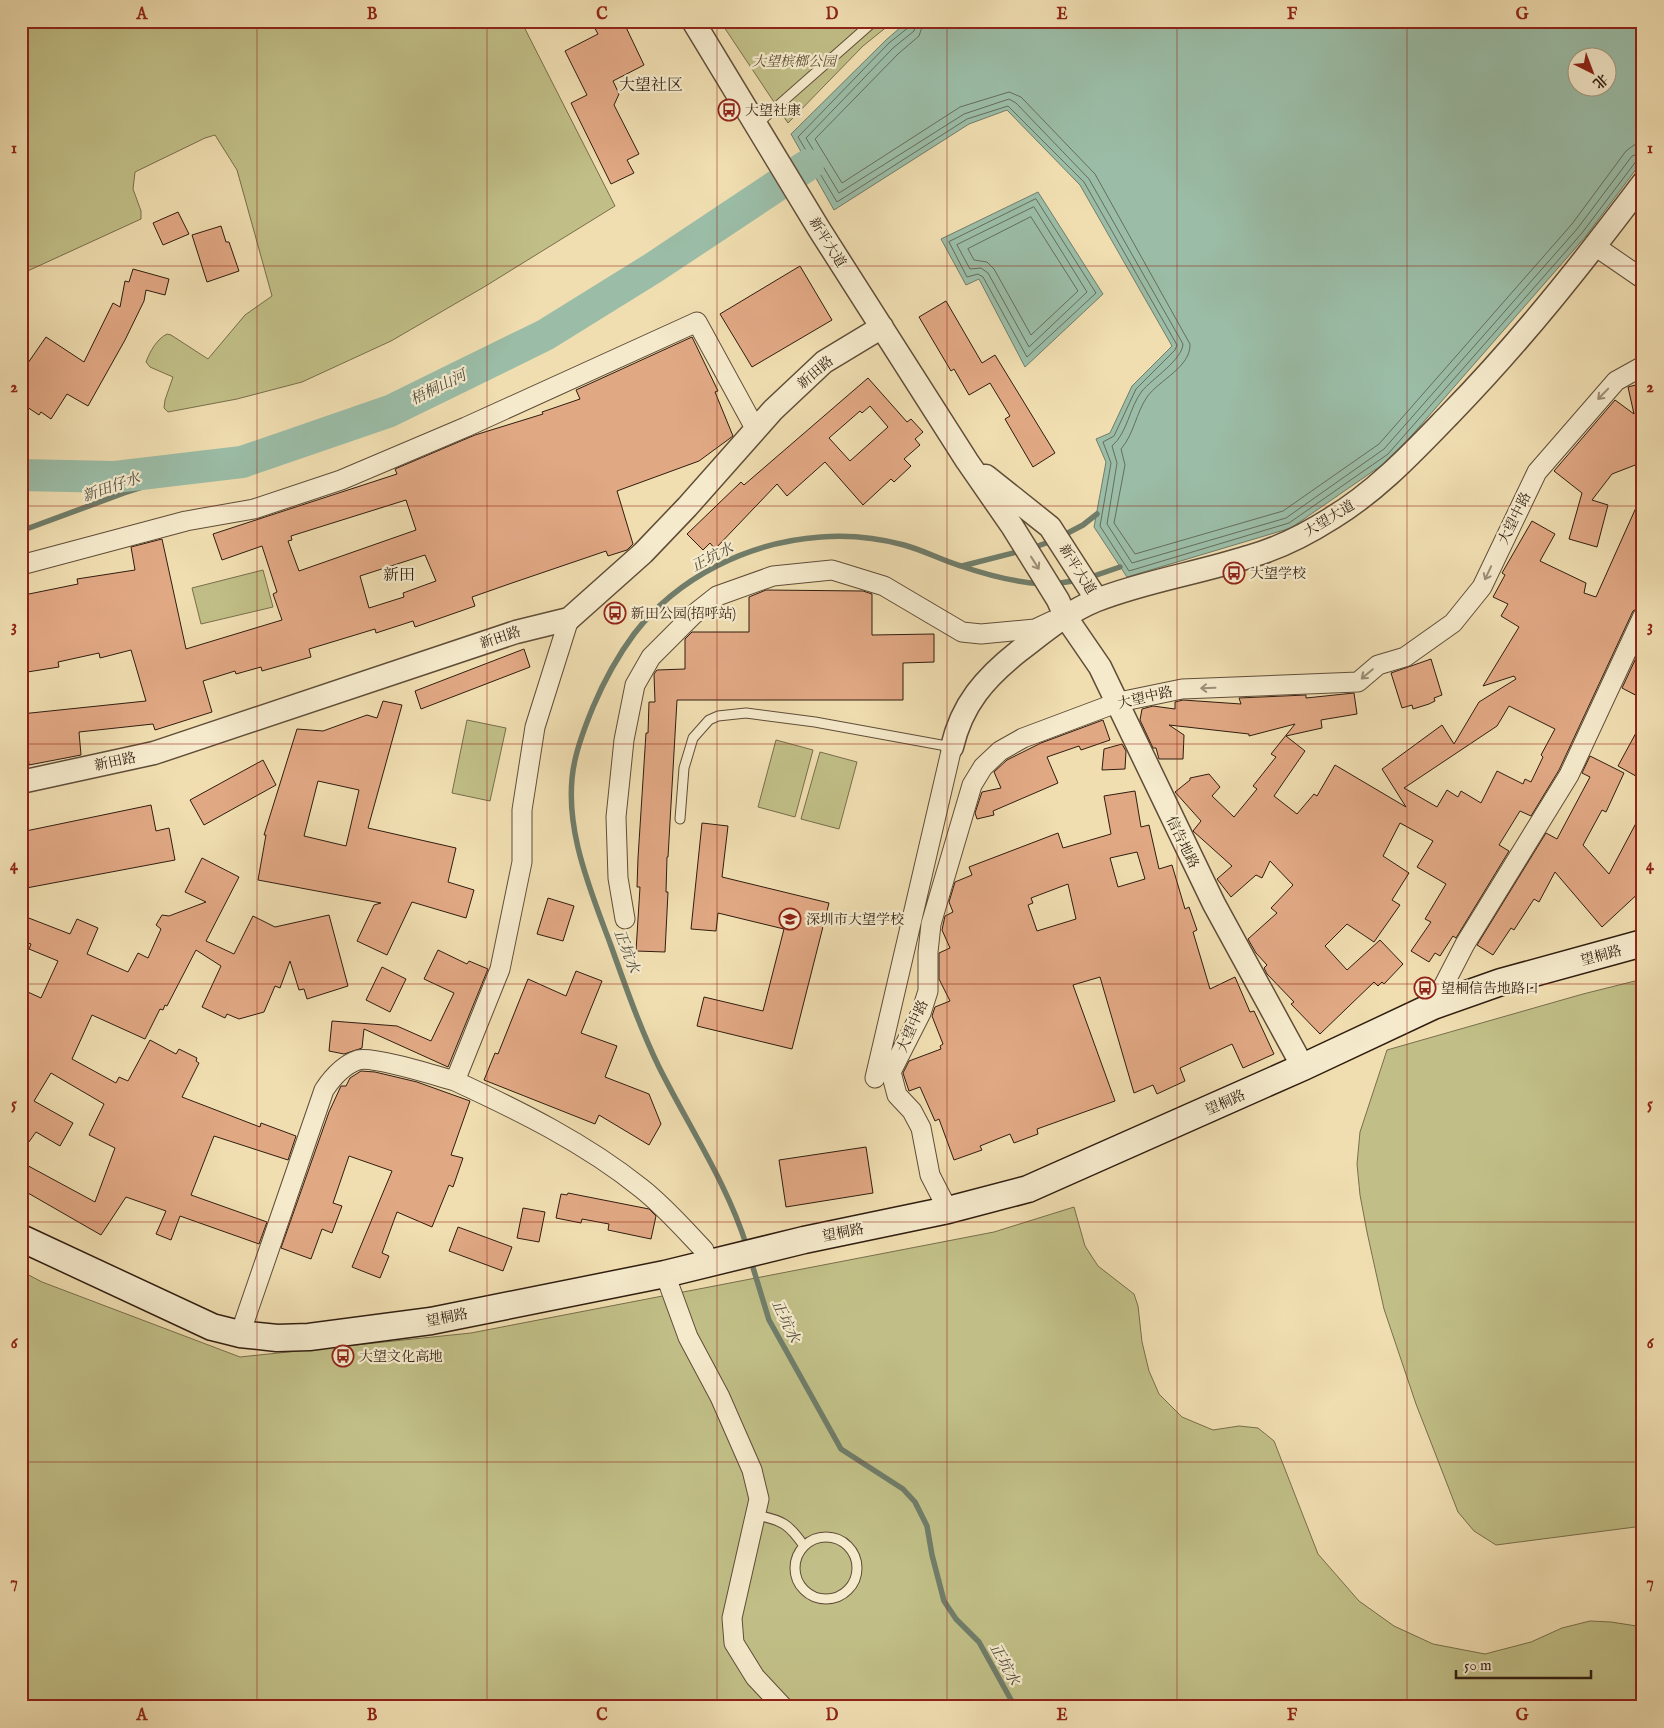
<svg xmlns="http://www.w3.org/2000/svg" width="1664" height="1728" font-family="'IM FELL English','Noto Serif SC',serif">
<rect width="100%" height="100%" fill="#f0deb1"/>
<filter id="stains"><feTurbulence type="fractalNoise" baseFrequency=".004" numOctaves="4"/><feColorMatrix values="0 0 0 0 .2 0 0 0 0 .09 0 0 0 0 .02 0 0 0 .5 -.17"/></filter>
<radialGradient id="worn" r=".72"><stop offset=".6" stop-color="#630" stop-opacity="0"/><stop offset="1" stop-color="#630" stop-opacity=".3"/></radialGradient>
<path fill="#c1bf87" stroke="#786e4b" d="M21 21H521L615 206 484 287 391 341 302 382 237 399 168 412 164 408 165 400 173 377 150 367 146 362C150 351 157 339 167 334L171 335 208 359 245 315 272 296 237 170 215 135 205 138 135 172 133 189 141 211V219L21 274Z
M720 21H894L863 46 788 123Z
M263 570 273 607 201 624 192 588Z
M467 720 506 728 490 801 452 793Z
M776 740 813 750 795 817 758 807Z
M820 752 857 762 839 829 801 819Z
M1643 979V1526L1496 1545 1474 1531 1458 1512 1416 1404 1384 1309 1367 1232 1360 1195 1357 1164 1360 1132 1387 1050 1583 994Z
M1074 1207 1085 1246 1098 1266 1134 1294 1138 1306 1142 1342 1149 1371 1159 1394 1182 1417 1213 1430 1239 1426 1258 1428 1274 1441 1318 1554 1359 1601 1394 1626 1433 1644 1485 1654 1531 1642 1562 1628 1590 1621 1611 1622 1643 1627V1707H21V1271L42 1282 240 1357 471 1333 994 1232Z"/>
<path fill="#9bbda7" stroke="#707d6a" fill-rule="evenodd" d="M908 21H1643V160L1586 236 1392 458 1291 528 1127 577 1094 527 1106 462 1096 439 1110 433 1132 386 1172 346 1080 185 1007 110 969 124 834 210 791 134 886 40ZM1576 58H1606V88H1576Z
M1038 192 1103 294 1025 367 979 279 966 285 941 239Z"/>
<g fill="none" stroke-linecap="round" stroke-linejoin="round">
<path stroke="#666d5b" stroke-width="1" d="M911 21 909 27 889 43 798 137 837 202 967 119 1008 106 1084 182 1177 345 1175 350 1136 389 1114 436 1103 442 1111 463 1100 526 1129 571 1289 523 1388 454 1582 233 1637 160 1643 158
M917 21 914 31 893 48 806 138 839 193 964 114 1009 99 1016 103 1089 179 1183 344C1182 360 1152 379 1142 391 1129 408 1128 432 1112 446L1117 463 1107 524 1132 563 1286 518 1384 449 1577 229 1632 156 1643 152
M924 21 919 36 898 54 815 139 842 183 960 107 1009 92 1021 97 1095 174 1190 344C1191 367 1159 380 1147 397 1136 413 1134 434 1121 449L1125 465 1114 523 1135 554 1283 511 1379 444 1572 224 1626 151 1634 145 1643 144
M1036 199 1096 293 1027 357 983 277 978 274 967 277 949 242Z
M1034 207 1087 292 1029 347 988 273 981 268 970 269 957 245Z
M1031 217 1078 291 1031 335 994 269 987 262 974 260 968 249Z"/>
<path stroke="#707d6a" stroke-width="5.5" d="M21 531 124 493 209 466
M1062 536 1083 525 1097 514
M1032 548 1052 541
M962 566 1021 551
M1088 578 1120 567
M1054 584 1079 580
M747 1247C727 1183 689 1127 659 1067 640 1028 625 985 610 943 589 887 561 821 575 760 579 742 586 724 593 707 604 681 617 657 634 634 678 577 748 542 821 537 847 535 878 538 904 545 923 550 941 560 961 566 987 575 1015 582 1042 584
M751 1261 769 1320 841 1449 903 1489 915 1502 927 1526 932 1555 944 1601 956 1619 979 1642 1015 1707"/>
<path stroke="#9bbda7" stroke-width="32" d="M21 475 115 477 242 462 390 411 545 335 653 268 808 165"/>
</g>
<path fill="#e1a884" stroke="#301d0f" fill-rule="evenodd" d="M591 21H623L644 65 613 81 619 94 614 105 639 154 627 160 634 173 611 184 571 103 587 95 565 51 598 34Z
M178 212 189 234 163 245 153 223Z
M221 226 226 242H229L239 271 207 282 192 235Z
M800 266 832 320 752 367 720 314Z
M133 269 169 279 165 295 146 290 144 301 125 340 88 406 67 394 51 419 41 412 39 415 21 403V373L46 337 84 362 113 303 120 307 125 281 129 282Z
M946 301 982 363 995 355 1055 453 1033 467 1005 419 1010 416 990 383 969 395 954 369 951 371 919 317Z
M692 337 718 391 715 392 733 436 699 461 617 491 633 544 627 550 608 556 606 551 512 583 472 597 475 606 415 627 413 621 376 633 375 629 309 649 311 657 262 671 261 667 236 674 235 671 203 681 212 712 155 730 153 724 79 732 81 755 29 765 26 737 22 738 21 714 146 701 131 650 100 658 99 653 58 662 59 667 21 673V601L25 600 24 595 78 584 77 579 135 570 131 547 162 539 186 649 282 620 273 594 277 592 262 546 222 560 213 534 397 474 395 469 475 435 543 414 542 412 580 399 576 390ZM406 500 416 530 299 571 288 541 292 540 291 536ZM425 555 436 581 403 593 404 597 369 608 360 576Z
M868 378 907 422 911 419 923 432 915 439 920 445 904 459 911 466 894 482 891 479 863 505 825 462 787 496 777 484 715 549 710 543 703 550 687 534 741 482 744 485ZM870 406 888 427 850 461 829 438 860 411 862 413Z
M1643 383V462L1612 474 1592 500 1608 505 1597 547 1569 539 1582 493 1554 471 1615 400 1634 414 1628 387Z
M1643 492V605L1633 611 1559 770 1531 816 1520 811 1499 845 1509 851 1456 938 1453 936 1440 956 1435 953 1429 962 1411 951 1431 922 1425 919 1446 884 1417 867 1433 841 1400 823 1383 856 1409 873 1392 900 1400 905 1374 942 1347 924 1325 946 1347 970 1380 940 1403 964 1384 984 1382 982 1378 986 1374 982 1320 1034 1291 1004 1294 1002 1267 974 1264 968 1267 965 1256 953 1248 939 1277 913 1271 908 1293 885 1270 861 1262 878 1256 875 1231 897 1217 879 1232 866 1193 831 1201 821 1175 792 1190 780V778L1209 774 1220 787 1212 796 1234 817 1257 789 1253 786 1276 757 1271 754 1295 724 1249 736V734L1169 725 1184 735 1183 759H1159L1156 748H1153L1140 720 1142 709 1153 706 1175 709V702L1183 700 1241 704 1239 698 1306 695V698L1354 693 1357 714 1321 720 1322 728 1286 736 1305 751 1274 796 1297 814 1314 794 1317 796 1335 765 1406 807 1382 769 1442 725 1454 744 1479 702 1516 679 1514 676 1483 686 1519 627 1501 616 1508 604 1493 597 1505 575 1502 573 1532 521 1555 534 1540 561 1586 583 1584 593 1596 597ZM1509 706 1555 729 1541 755 1543 757 1531 782 1525 779 1523 784 1497 771 1481 803 1461 791 1458 797 1447 790 1437 807 1404 788 1497 726Z
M766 590 863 591 872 594V635L934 634V662L903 663V700H677L668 857H667L666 892H668L665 952 636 951 640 887H637L638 858 646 733H648L649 702H655L654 674 657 670 685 669V639L692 632H749V597Z
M1643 643V699L1622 688Z
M524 649 530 667 421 709 415 691Z
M1431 659 1442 695 1434 698 1435 701 1429 704 1413 709 1412 705 1402 708 1391 673Z
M383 701 402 705 368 828 456 848 448 882 474 890 466 918 412 902 387 955 357 941 374 905 381 903 258 880 266 835H264L297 729 323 731 367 715 377 718ZM318 781 359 790 346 846 304 836Z
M1103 720 1110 740 1081 750 1079 746 1047 757 1058 783 993 811 994 815 977 819 975 813 982 792 1001 788 994 772 1007 760 1041 743Z
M1643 720V780L1618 766Z
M1122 744 1126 751 1125 769 1102 770 1104 749Z
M1590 756 1624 773 1606 812 1602 810 1583 845 1609 874 1643 810V889L1602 927 1555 872 1539 902 1534 899 1514 930 1511 928 1493 955 1477 945 1546 833 1557 839 1590 777 1582 773Z
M263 760 276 785 204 825 190 800Z
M1135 791 1141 827 1149 825 1159 869 1172 865 1185 909 1189 907 1197 930 1193 932 1210 989 1235 977 1250 1012 1254 1011 1274 1054 1243 1068 1232 1044 1180 1068 1185 1081 1157 1094 1153 1085 1134 1093 1100 977 1073 985 1115 1101 1037 1129 1038 1134 1014 1143 1010 1134 980 1146 982 1150 954 1160 939 1119 935 1121 920 1087 909 1091 903 1073 909 1061 941 1049 940 1046 943 1044 932 1016 935 1007 950 1001 939 979V953L950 948 942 930 945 916 953 912 949 902 955 882 972 875 969 867 1058 833 1063 848 1111 834 1104 796ZM1137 852 1145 879 1118 887 1110 858ZM1068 884 1076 919 1037 931 1028 905 1033 903 1031 898Z
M151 805 156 831 169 828 175 860 21 889V832Z
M702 823 728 826 722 877 829 903 792 1049 697 1026 704 997 763 1011 784 929 718 913 716 931 691 929Z
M202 858 239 877 206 941 234 954 253 916 275 927 329 915 348 986 307 999 304 989 299 990 290 961 280 988 275 986 264 1012 239 1019 227 1014 225 1018 202 1007 221 966 196 950 167 1006 165 1005 163 1010 160 1009 145 1039 92 1015 72 1059 116 1083 119 1077 128 1081 150 1040 176 1054 179 1049 197 1058 196 1061 199 1063 182 1097 260 1127 261 1123 296 1136 288 1160 214 1136 191 1195 267 1222 259 1244 180 1216 171 1240 156 1234 166 1211 126 1197 101 1235 21 1189V1162L95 1202 115 1148 89 1135 104 1104 51 1073 34 1101 73 1123 60 1146 36 1132 21 1153V989L41 998 58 961 29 949 31 944 21 941V915L70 934 77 919 98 928 87 954 128 972 138 953 148 958 161 929 156 925 162 915 169 916 206 902 185 892Z
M548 898 574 906 563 941 537 934Z
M438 950 467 964 469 961 488 969 448 1067 364 1029 362 1048 344 1054 329 1051 332 1021 397 1026 431 1041 454 993 424 979Z
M382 967 406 979 390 1012 366 1000Z
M576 971 602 981 581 1033 617 1046 605 1077 649 1094 661 1124 649 1145 599 1115 595 1124 484 1080 495 1053 498 1054 528 979 566 996Z
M361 1071 375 1072 417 1082 470 1101 451 1155 463 1158 453 1187 449 1185 432 1227 397 1212 382 1253 389 1256 380 1278 352 1267 392 1171 349 1156 333 1203 342 1206 332 1233 322 1229 311 1259 281 1248 329 1112 341 1086H346L350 1078Z
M866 1147 873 1193 786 1207 779 1160Z
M568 1193 649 1209 656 1216 651 1239 608 1230 609 1224 582 1219 581 1223 556 1218 561 1194 567 1195Z
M523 1208 545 1212 539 1242 517 1238Z
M458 1227 512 1247 503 1271 449 1251Z"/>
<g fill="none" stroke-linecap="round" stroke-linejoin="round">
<g stroke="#604d38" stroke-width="11">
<path id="service" d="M756 125 874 21
M680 819 684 768 693 738 709 720 718 716 746 713 815 722 952 747
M756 1515C782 1520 789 1524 804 1546
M795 1568a31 31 0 1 1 62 0a31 31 0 1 1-62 0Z"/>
</g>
<g stroke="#604d38" stroke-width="21">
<path id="minor" d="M1595 246 1643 279
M21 565 186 521 254 509 341 480 466 427 697 322 756 430
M569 619 535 727 522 810V862L500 969 455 1081C520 1111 585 1143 641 1188 664 1206 684 1229 704 1250L706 1263
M625 919 618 878 616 817 624 740 635 685 651 657 693 615 717 596 773 576 832 570 884 586 962 632 981 634 1035 629 1052 621
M1433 1006 1465 944 1569 775 1643 616
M875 1078 952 747
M948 1210 930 1175 921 1128 912 1111 897 1095 891 1072 921 1013 928 991V952L931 924 972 785 983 767 1000 751 1023 738 1119 702 1182 689 1358 682 1378 665 1405 657 1453 623 1482 587 1537 472 1616 381 1643 366
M665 1274 688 1337 720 1397 752 1470 759 1499 732 1618 734 1643 755 1677 783 1707
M240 1334 324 1090C332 1078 343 1065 358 1060 373 1056 437 1076 455 1081"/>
</g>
<g stroke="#604d38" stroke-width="25">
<path id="tertiary" d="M693 21 819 229 967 461 1012 526 1058 600 1065 616 1100 667 1214 904 1303 1067
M986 476 1050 527 1097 600
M952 747C962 704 985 678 1019 651 1044 632 1067 612 1097 600 1145 581 1199 573 1248 557 1277 549 1307 534 1332 518 1378 490 1413 452 1450 414 1522 340 1581 265 1643 183
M21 782 154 753 516 632 569 619 643 553 687 507 773 410 824 362 882 327"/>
</g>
<g stroke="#301d0f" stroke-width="29">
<path id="secondary" d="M21 1238 212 1327 240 1334 277 1338 309 1337 431 1321 665 1274 804 1240 948 1210 1028 1189 1055 1177 1303 1067 1433 1006 1501 982 1643 943"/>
</g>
<use href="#service" stroke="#f5eacc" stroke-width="9"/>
<use href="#minor" stroke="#f5eacc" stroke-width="19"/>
<use href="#tertiary" stroke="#f5eacc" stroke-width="22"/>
<use href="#secondary" stroke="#f5eacc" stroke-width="26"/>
</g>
<defs><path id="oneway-shaft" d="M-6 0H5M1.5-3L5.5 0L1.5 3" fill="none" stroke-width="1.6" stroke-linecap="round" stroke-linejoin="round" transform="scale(1.25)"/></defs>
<g stroke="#9c8e77">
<use href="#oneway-shaft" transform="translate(1603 394) rotate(134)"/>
<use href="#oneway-shaft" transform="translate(1035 563) rotate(58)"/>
<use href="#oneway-shaft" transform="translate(1488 573) rotate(115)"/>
<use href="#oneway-shaft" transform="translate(1367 674) rotate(140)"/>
<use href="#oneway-shaft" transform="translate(1208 688) rotate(178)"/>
</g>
<path fill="none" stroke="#8f2418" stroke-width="1" stroke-opacity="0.55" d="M257 21V1707M487 21V1707M717 21V1707M947 21V1707M1177 21V1707M1407 21V1707M21 266H1643M21 506H1643M21 744H1643M21 984H1643M21 1222H1643M21 1462H1643"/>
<defs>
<g id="bus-ring" transform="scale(1.125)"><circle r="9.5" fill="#f5eacc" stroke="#8f2418" stroke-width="1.5"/><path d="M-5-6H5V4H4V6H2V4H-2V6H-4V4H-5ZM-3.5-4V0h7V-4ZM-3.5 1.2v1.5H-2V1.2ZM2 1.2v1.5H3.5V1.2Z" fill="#8f2418"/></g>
<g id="school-ring" transform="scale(1.125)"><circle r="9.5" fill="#f5eacc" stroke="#8f2418" stroke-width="1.5"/><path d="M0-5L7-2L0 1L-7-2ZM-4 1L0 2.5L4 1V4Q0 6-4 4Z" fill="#8f2418"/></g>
</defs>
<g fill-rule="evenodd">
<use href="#bus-ring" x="729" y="110"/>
<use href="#bus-ring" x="1234" y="573"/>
<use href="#bus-ring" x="615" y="613"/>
<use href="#school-ring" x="790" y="919"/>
<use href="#bus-ring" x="1425" y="988"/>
<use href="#bus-ring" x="343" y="1356"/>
</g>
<g text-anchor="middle" stroke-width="4.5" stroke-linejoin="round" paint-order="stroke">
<g font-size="14" font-style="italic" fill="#5c4e33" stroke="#f5eacc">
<text x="794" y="66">大望槟榔公园</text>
</g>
<g font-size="14" fill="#301d0f" stroke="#f5eacc" text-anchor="start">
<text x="745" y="115">大望社康</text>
<text x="1250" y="578">大望学校</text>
<text x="631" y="618">新田公园(招呼站)</text>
<text x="806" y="924">深圳市大望学校</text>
<text x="1441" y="993">望桐信告地路口</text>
<text x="359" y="1361">大望文化高地</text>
</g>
<g font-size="14" fill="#301d0f" stroke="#f5eacc">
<text transform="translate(828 242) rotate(58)" y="5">新平大道</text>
<text transform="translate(815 372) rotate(-40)" y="5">新田路</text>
<text transform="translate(1329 518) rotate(-31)" y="5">大望大道</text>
<text transform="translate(1514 518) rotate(-64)" y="5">大望中路</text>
<text transform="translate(1078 569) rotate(58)" y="5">新平大道</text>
<text transform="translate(500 637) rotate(-18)" y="5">新田路</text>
<text transform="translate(1145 697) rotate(-13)" y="5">大望中路</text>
<text transform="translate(115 761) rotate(-12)" y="5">新田路</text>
<text transform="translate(1183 842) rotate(64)" y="5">信告地路</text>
<text transform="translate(1601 955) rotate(-15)" y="5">望桐路</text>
<text transform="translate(912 1026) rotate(-66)" y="5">大望中路</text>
<text transform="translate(1225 1102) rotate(-24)" y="5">望桐路</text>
<text transform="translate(843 1232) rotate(-11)" y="5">望桐路</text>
<text transform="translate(447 1317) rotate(-11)" y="5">望桐路</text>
</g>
<g font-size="15" font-style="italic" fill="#504d3d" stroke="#f5eacc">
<text transform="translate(438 387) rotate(-26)" y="5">梧桐山河</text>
<text transform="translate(111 487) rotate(-19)" y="5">新田仔水</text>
<text transform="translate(712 557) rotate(-27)" y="5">正坑水</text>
<text transform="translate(627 951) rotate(69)" y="5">正坑水</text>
<text transform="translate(786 1321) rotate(65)" y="5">正坑水</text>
<text transform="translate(1005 1664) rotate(61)" y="5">正坑水</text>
</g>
<g font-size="16" fill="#301d0f" stroke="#f5eacc">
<text x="651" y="90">大望社区</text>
<text x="399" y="580">新田</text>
</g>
</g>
<rect width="1664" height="1728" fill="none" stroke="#f0deb1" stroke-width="55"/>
<g transform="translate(1592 72) rotate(138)"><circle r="24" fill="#f5eacc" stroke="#a69880"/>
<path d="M0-4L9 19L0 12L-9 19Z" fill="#8f2418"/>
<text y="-8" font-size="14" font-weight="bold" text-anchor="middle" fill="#301d0f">北</text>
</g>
<path d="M1456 1670v8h135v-8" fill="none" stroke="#301d0f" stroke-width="2.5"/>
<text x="1464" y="1670" font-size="15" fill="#301d0f" stroke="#f5eacc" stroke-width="4" paint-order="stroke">50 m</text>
<rect x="28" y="28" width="1608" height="1672" fill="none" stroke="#8f2418" stroke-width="2"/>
<g font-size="16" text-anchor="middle" font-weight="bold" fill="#8f2418">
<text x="142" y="19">A</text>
<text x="372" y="19">B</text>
<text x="602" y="19">C</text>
<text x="832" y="19">D</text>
<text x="1062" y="19">E</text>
<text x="1292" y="19">F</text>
<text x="1522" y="19">G</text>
<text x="14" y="153">1</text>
<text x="1650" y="153">1</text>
<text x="14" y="392">2</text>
<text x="1650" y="392">2</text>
<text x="14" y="631">3</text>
<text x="1650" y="631">3</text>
<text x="14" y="870">4</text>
<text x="1650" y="870">4</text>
<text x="14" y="1109">5</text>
<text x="1650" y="1109">5</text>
<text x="14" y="1348">6</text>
<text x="1650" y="1348">6</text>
<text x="14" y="1587">7</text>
<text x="1650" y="1587">7</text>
<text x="142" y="1720">A</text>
<text x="372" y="1720">B</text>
<text x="602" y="1720">C</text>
<text x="832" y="1720">D</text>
<text x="1062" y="1720">E</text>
<text x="1292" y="1720">F</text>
<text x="1522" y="1720">G</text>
</g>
<rect width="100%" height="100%" filter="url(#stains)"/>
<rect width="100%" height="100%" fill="url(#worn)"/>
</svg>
